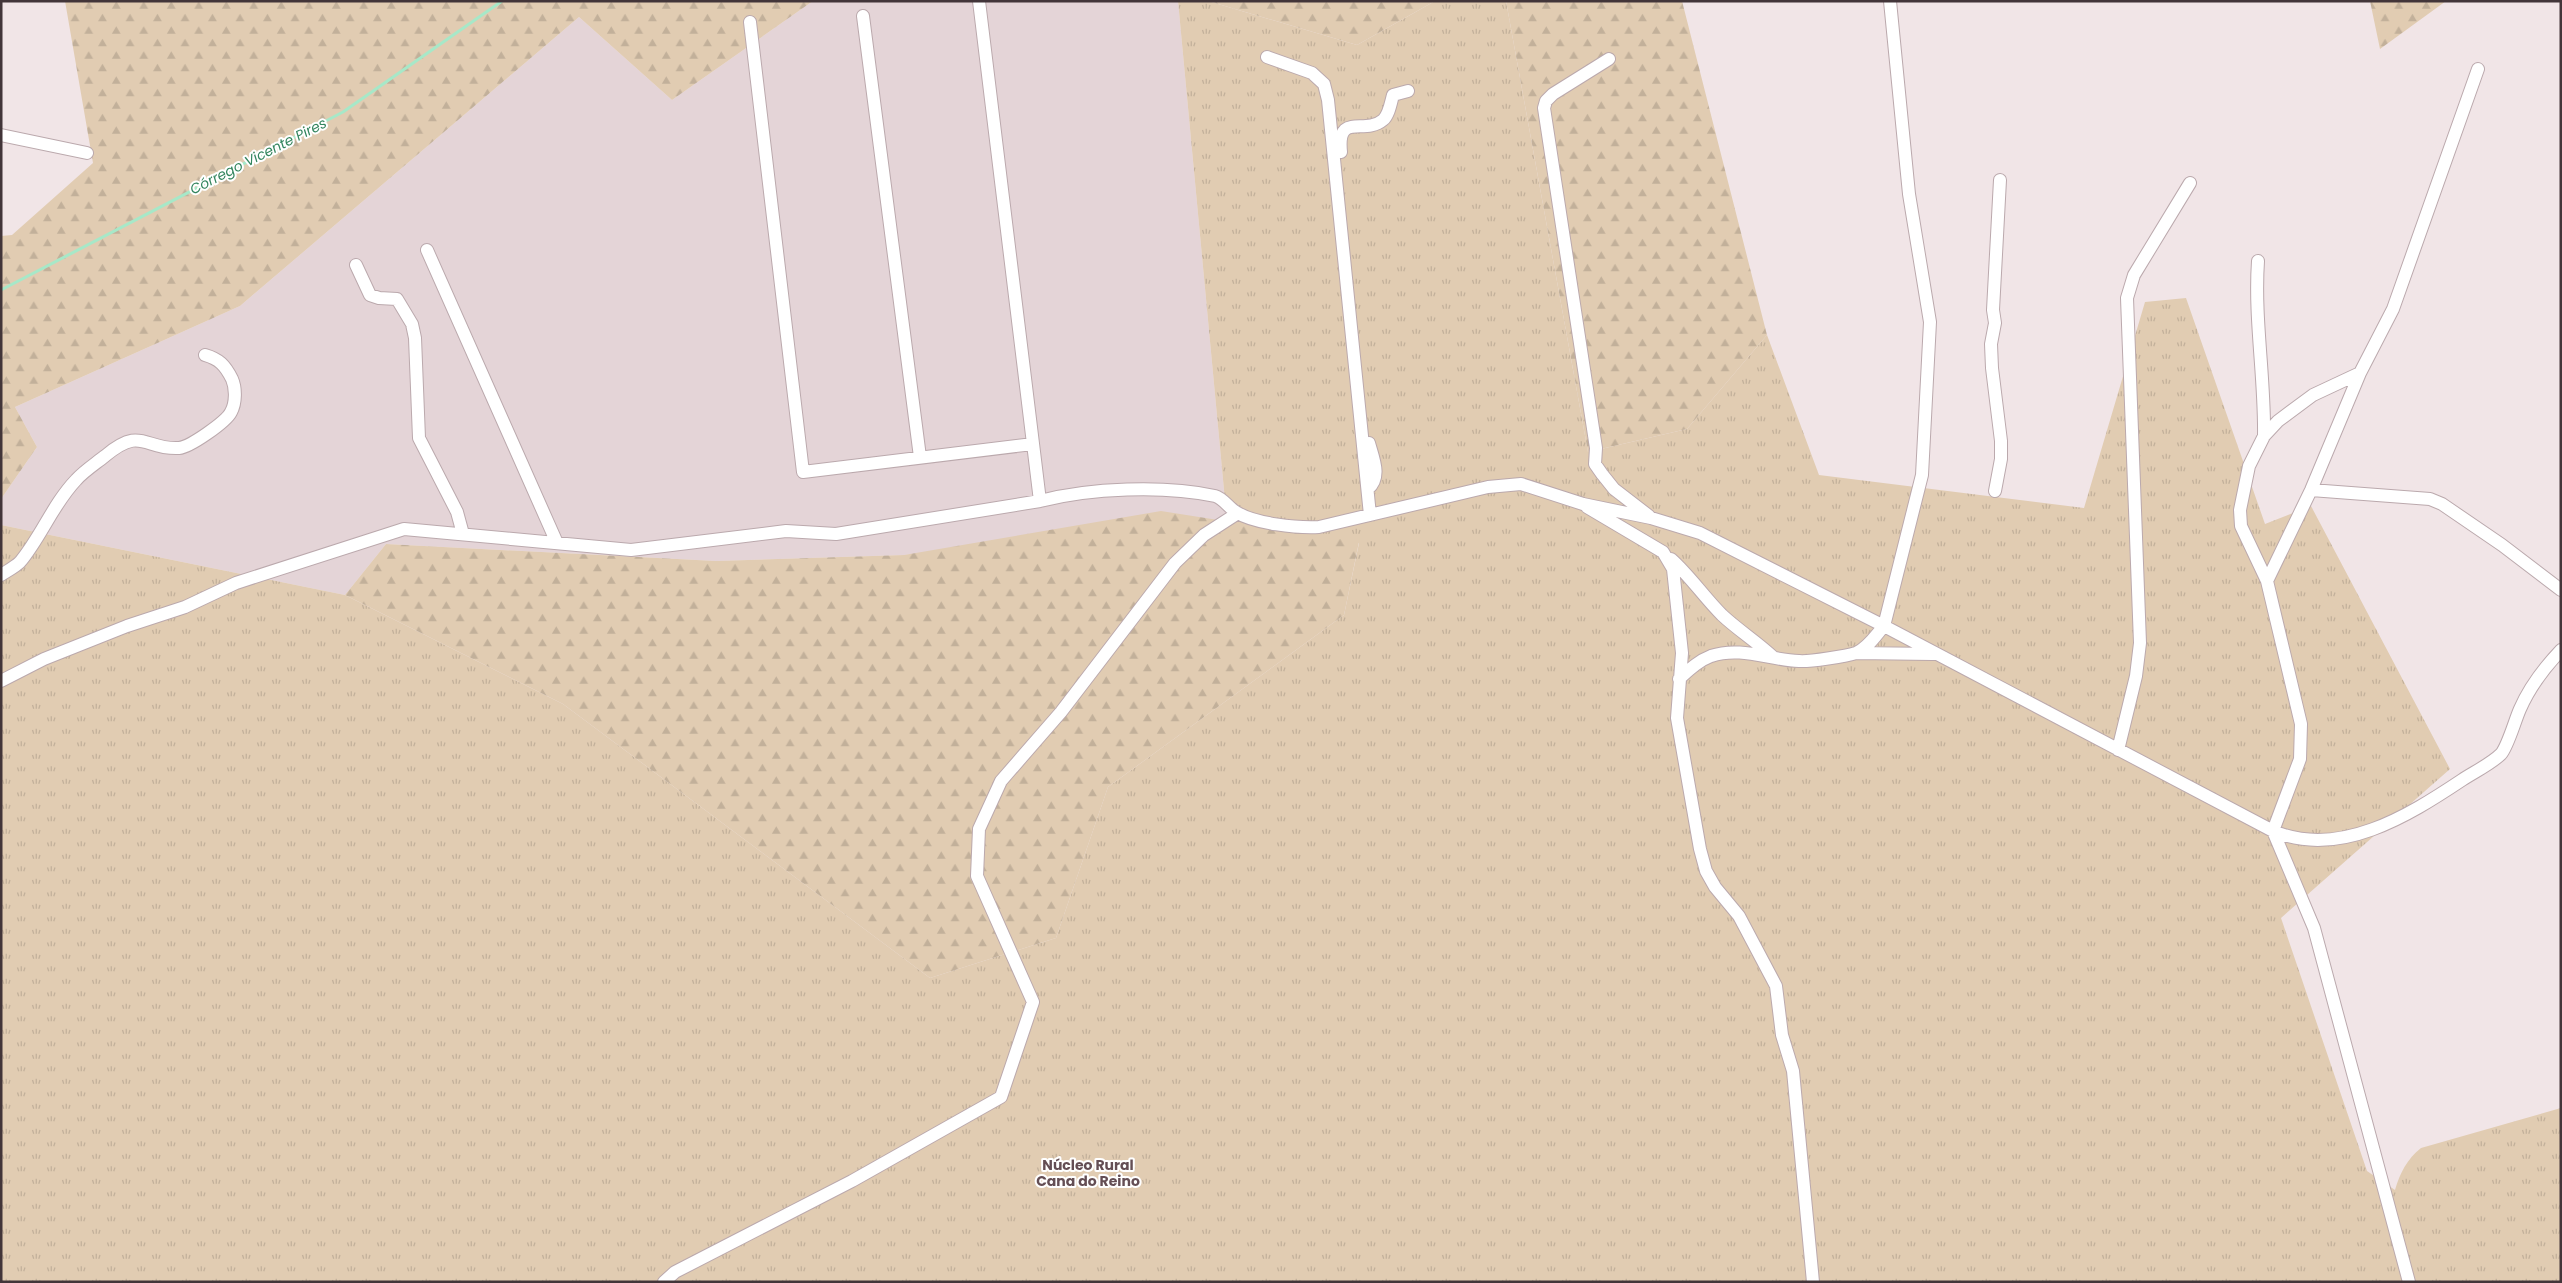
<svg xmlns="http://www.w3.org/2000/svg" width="2562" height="1283" font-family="Poppins,sans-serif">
<defs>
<pattern id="grass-tufts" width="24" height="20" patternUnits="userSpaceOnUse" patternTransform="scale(1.25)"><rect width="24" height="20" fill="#e1ccb2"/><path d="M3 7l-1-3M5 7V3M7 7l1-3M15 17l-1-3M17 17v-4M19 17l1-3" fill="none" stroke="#c2b09a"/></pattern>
<pattern id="forest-firs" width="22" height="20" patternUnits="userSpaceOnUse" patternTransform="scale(1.25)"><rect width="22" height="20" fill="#e1ccb2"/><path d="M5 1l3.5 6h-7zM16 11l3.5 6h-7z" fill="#c2b09a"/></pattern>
</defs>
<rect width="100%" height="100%" fill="#f1e5e7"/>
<path fill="#e4d4d7" d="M813 1H1178L1227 522 904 555 716 561 386 544 345 595 1 525V499L37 447 15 407 240 306 579 17 672 100Z"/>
<path fill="url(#grass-tufts)" d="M1178 1H1208L1357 45 1435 1H1506L1588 452 1687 429 1767 335 1819 475 2084 508 2145 302 2186 298 2265 524 2311 506 2450 769 2281 918 2367 1171 2395 1190C2400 1173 2407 1159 2421 1148L2561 1108V1282H1V525L345 595 563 704 930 978 1056 938 1108 787 1344 615 1359 543 1227 522Z"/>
<path fill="url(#forest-firs)" d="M65 1H813L672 100 579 17 240 306 15 407 37 447 1 499V236L12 235 93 163Z
M1208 1H1435L1357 45Z
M1506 1H1682L1767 335 1687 429 1588 452Z
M2370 1H2446L2380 49Z
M1161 511 1359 542 1344 615 1108 787 1056 938 930 978 563 704 345 595 386 544 716 561 904 555Z"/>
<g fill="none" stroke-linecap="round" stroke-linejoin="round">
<path stroke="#a7e8c8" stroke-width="3" d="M1 290 343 112 502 1"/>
<g stroke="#bba9ad" stroke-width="14">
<path id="minor" d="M979 1 1040 501
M863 16 920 457
M750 22 803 472 1033 444
M1267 57 1312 73 1324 84 1328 100 1370 515
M1609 59 1553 94 1546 101 1544 108 1596 448 1595 464 1602 474 1614 489 1649 516
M1 135 87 153
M1341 152C1337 111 1364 136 1383 120 1389 115 1391 102 1393 95L1408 91
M427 250 557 543
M2258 261C2254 319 2265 378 2264 436
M356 265 370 295 379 298 397 299 412 324 415 338 419 438 457 512 463 534
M1368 489C1382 477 1373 458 1369 443
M2311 490 2430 499 2442 504 2502 545 2561 590
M1995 491 2001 459V441L1992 368 1991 344 1995 323 1993 310 2000 180
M1587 507 1663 552 1673 569 1682 653 1677 718 1700 849 1706 871 1715 887 1739 916 1776 986 1782 1035 1793 1071 1813 1282
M1671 559C1690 576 1704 597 1722 615 1738 630 1757 642 1773 657
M1 575C7 571 15 567 20 562 41 537 53 504 76 480 84 471 95 464 105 456 142 425 144 450 179 448 190 447 226 422 231 412 236 403 236 388 232 379 225 365 219 359 205 355
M2267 581 2311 490 2360 373
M1856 653 1933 654
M1679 679C1689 670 1698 661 1711 656 1741 646 1769 660 1799 661 1809 662 1847 656 1856 653 1868 648 1876 635 1884 626L1922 475 1930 322 1909 194 1890 1
M1 681 44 659 127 626 185 607 236 583 404 529 631 550 786 531 836 534 1040 501C1090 488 1164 485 1215 496 1223 498 1229 508 1236 512 1255 524 1297 528 1319 527L1488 487 1521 484 1583 504 1651 518 1700 533 1884 626 2273 831C2339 859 2408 816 2462 780 2474 772 2491 764 2501 754 2508 746 2515 720 2520 709 2530 686 2544 668 2561 650
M2118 750 2136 676 2140 643 2127 298 2134 275 2190 183
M664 1282 675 1272 852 1181 1001 1097 1033 1002 977 876 979 829 1001 781 1061 712 1175 563 1204 535 1238 513
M2409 1282 2314 928 2273 831 2300 759 2301 724 2267 581 2241 526 2240 510 2249 466 2264 436 2278 421 2313 395 2360 373 2393 309 2478 69"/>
</g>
<use href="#minor" stroke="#fff" stroke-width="12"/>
</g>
<g text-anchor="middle" stroke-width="4" stroke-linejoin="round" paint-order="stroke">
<g font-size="14" font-style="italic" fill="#33855e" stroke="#fff">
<text transform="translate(258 156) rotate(-27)" y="5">Córrego Vicente Pires</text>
</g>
<g font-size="14" font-weight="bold" fill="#644e54" stroke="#fff">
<text x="1088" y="1170">Núcleo Rural<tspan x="1088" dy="16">Cana do Reino</tspan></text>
</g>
</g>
<rect width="2562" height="1283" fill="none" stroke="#423539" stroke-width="5"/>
</svg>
